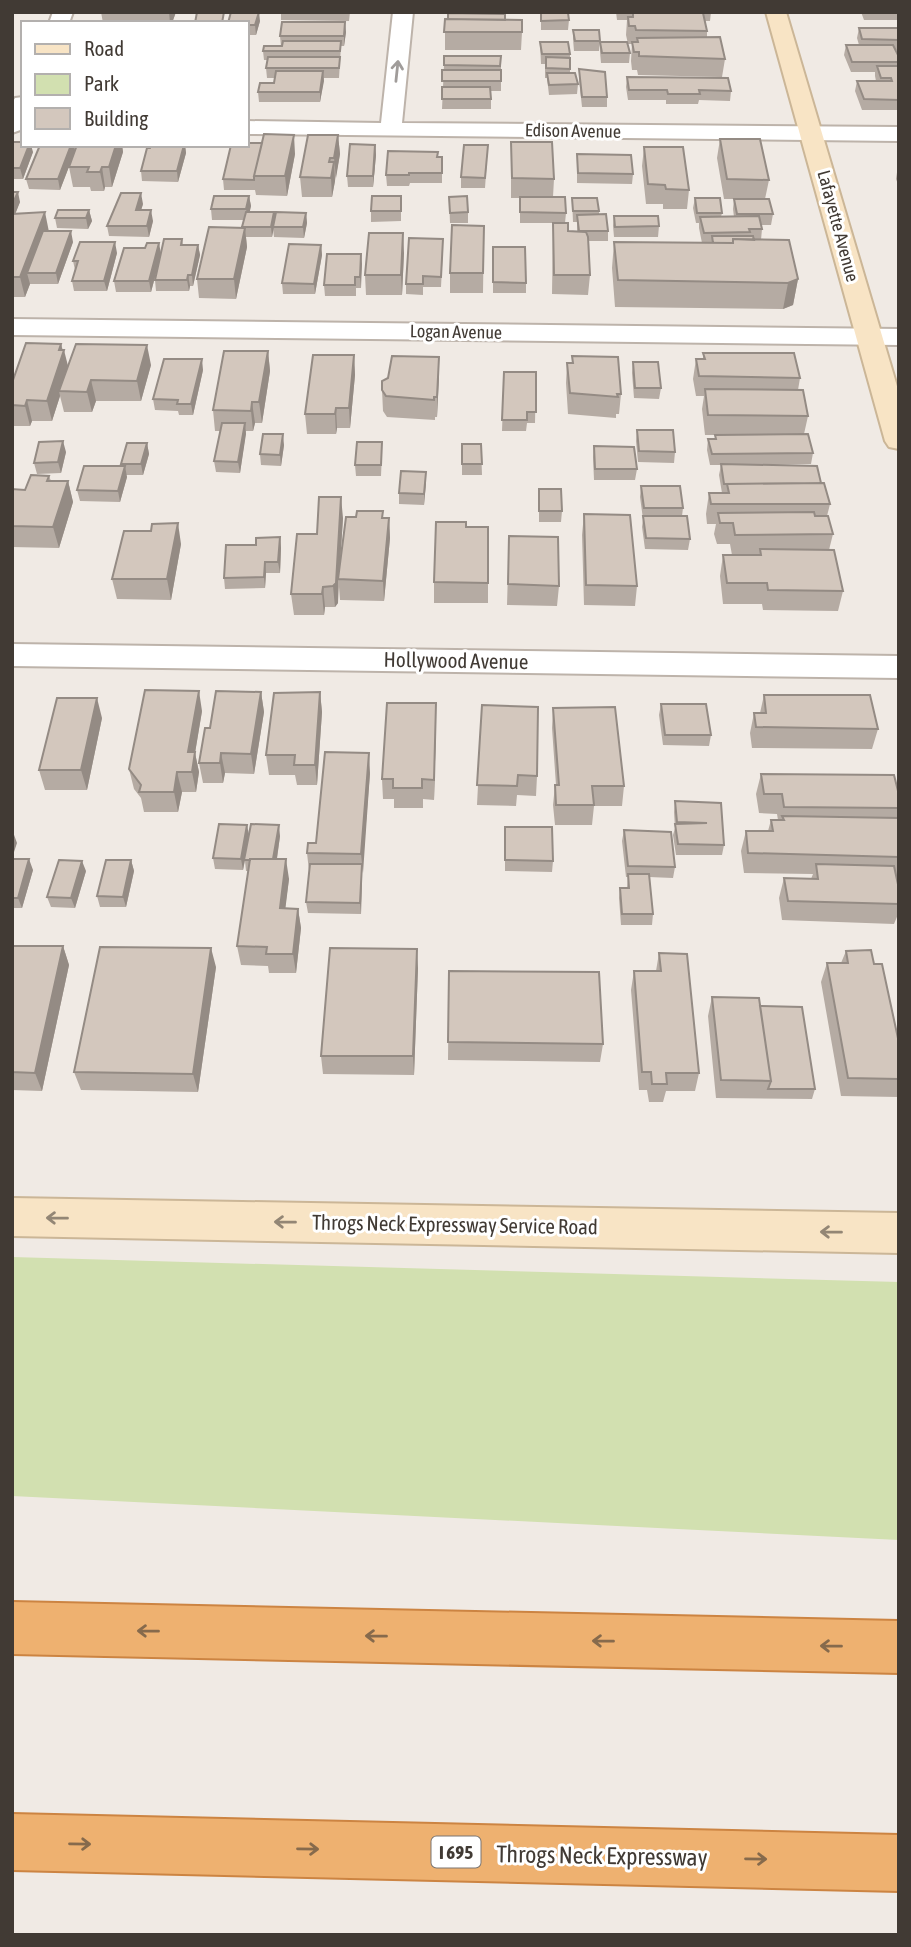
<svg xmlns="http://www.w3.org/2000/svg" width="911" height="1947" font-family="'Asap Condensed',sans-serif">
<rect width="100%" height="100%" fill="#f0eae4"/>
<path fill="#d2e0b0" d="M12 1257 899 1282V1540L12 1496Z"/>
<g fill="none" stroke-linecap="round" stroke-linejoin="round">
<g stroke="#bdb3aa" stroke-width="4">
<path id="street" d="M53 12H73L69 23H49Z
M393 12H413L402 123 899 127V141L247 134V121L381 123Z
M23 97V129L12 133V103L15 98Z
M12 319 899 329V345L12 335Z
M12 644 899 656V678L12 666Z"/>
</g>
<g stroke="#cbb697" stroke-width="4">
<path id="secondary" d="M766 12H786L899 393V449L889 447 885 441Z
M12 1198 899 1213V1253L12 1236Z"/>
</g>
<g stroke="#cc8442" stroke-width="4">
<path id="highway" d="M12 1602 899 1621V1673L12 1654Z
M12 1814 899 1835V1891L12 1870Z"/>
</g>
<use href="#street" fill="#fff" fill-rule="evenodd"/>
<use href="#secondary" fill="#f8e4c5" fill-rule="evenodd"/>
<use href="#highway" fill="#eeb170" fill-rule="evenodd"/>
</g>
<path fill="#b5aba3" d="M101 12H176L172 23H103Z
M273 12H350L349 21 281 20V14H273Z
M616 12H711L710 21H705L707 31V37L725 59 722 77 638 75 637 70H632L631 61 632 44H628L626 35 627 20H617Z
M861 12H899V20H864Z
M541 13 569 20 568 30H541Z
M445 19 505 20 522 32 521 50H445Z
M260 21 256 35H247V23Z
M859 28H899V50H895L899 57V110H862L855 91 857 81H876L875 76V72H851L844 55 846 45H859L857 38Z
M573 30 600 41 599 51H574L573 39Z
M346 32 344 46H341L339 78H324L320 102H259L258 92 274 83 275 78H267L266 68 268 60H264L263 51 281 46 280 36Z
M540 42 570 54V73L578 84 577 94 549 95 547 78H545V64H541Z
M600 42 630 53 629 63H601L600 52Z
M444 65 501 66V91H491V109H442Z
M579 69 607 97V107H582L579 79Z
M627 77 731 91 730 101 699 100 698 104H666V100H628L626 87Z
M338 135 340 154 332 197H302L300 177Z
M720 139 769 180 765 199 773 214 771 225H761L762 229 761 240 798 279 793 305 783 309 615 307 612 268 614 242 702 243 699 228V223H696L693 208 695 198 722 213 721 217H734L733 209 734 199H724L717 158Z
M12 142 33 152 23 179H12Z
M511 142 554 179 553 197 566 213 565 223 568 231H577V222H573L572 198 599 211V214L608 231V241H589L590 275 588 295 552 294 553 223H520V198H511Z
M74 145 75 151 77 145H122L123 152 112 187H105L104 191H91L90 187H73L69 167 72 159 60 190 29 189 26 179Z
M151 145H185L186 153 178 182 142 181 141 171Z
M375 145 376 155 373 187H348L347 176Z
M488 145 485 188H461V177Z
M644 147 689 190 687 209H663V204H646L642 166Z
M295 154 287 196 256 195 255 190H224L223 179Z
M577 154 633 174 632 184 577 183Z
M438 157H442V183H410L409 186H387L386 175Z
M899 159V187L896 179Z
M12 192 20 202 15 214 49 231 73 242 58 284H30L25 297H12Z
M249 196 251 206 249 212 274 219 306 213 307 223 304 238 274 237 273 229 272 237H246L247 247 236 299 199 298 197 279 242 228 244 220H212L211 209Z
M401 196V221L371 222V211Z
M449 197 468 212V223H450Z
M143 204 141 210 153 221 149 237 109 236 107 226Z
M89 210 92 221 88 229 57 228 55 218Z
M614 216 659 226 658 237H614L613 226Z
M484 226 483 293H450V273Z
M182 239 183 245H198L200 255 193 286H190L189 291H156L155 280 159 263 151 292H116L114 281 161 253Z
M321 245 322 255 315 294H283L282 283Z
M493 247 526 283V293H493Z
M443 249 441 287H423V295L406 294V284Z
M117 253 107 291H74L72 281 75 270 73 261Z
M404 253 402 295H366L365 275Z
M361 254V288H356V296H325L324 285Z
M61 344 68 367 151 365 141 401H96L92 412H64L60 396 52 421H32L30 426H12V383Z
M268 351 270 371 262 423H255L253 431H246L240 473 216 472 214 461 220 431H215L213 410Z
M703 353 800 378 798 390 808 416 804 434 813 453 811 464 748 465 821 483 830 504 827 516 833 534 829 550 843 591 838 611 763 610 762 604H723L720 576 723 555H732L730 544H717L714 534 716 524H707L706 514 709 493H722L719 475 721 465H710L707 450 708 439H715V435H705L702 409 704 396H696L693 379 696 359H703Z
M354 355 355 375 350 428H337L336 434H307L305 414Z
M572 356 621 394 619 414H616V418L568 414 566 383 567 363H572Z
M439 357 437 417H435V420L387 417 383 411 382 390Z
M633 362 661 388 659 399 634 398 632 373Z
M203 370 193 415H179L178 411 155 410 153 399Z
M504 372H536L535 423H527L526 431H502Z
M637 430 675 452 674 463 638 462 636 441Z
M147 443 149 454 143 475H126L127 477 120 502 80 501 77 490 121 466V464Z
M462 444H481L482 475H462Z
M284 445 281 466 261 465 260 454Z
M594 446 637 469 635 480H594L593 457Z
M66 452 61 473 37 474 34 463Z
M382 453 381 476H356L355 465Z
M426 472 424 505 399 504V493Z
M49 476 51 481H68L73 502 59 548 12 547V489L25 490Z
M641 486 683 508 682 516 690 539 688 550 645 549 642 527 643 519 640 497Z
M539 489 562 511 561 522H539Z
M383 511V518H389L390 538 384 601 340 600 339 587 338 603 335 607H325L324 615H294L291 594 317 534 343 518 340 564 356 517Z
M584 514 637 586 635 606 584 605 582 535Z
M466 527 488 583V603H434V582Z
M509 536 559 586 557 606 507 605Z
M280 537 281 548 280 573H266L265 588 225 589 224 578 256 545Z
M181 544 171 600 117 599 112 579Z
M261 692 264 712 254 774 225 773 223 783H203L199 763 210 728Z
M320 692 322 712 317 785H297L295 775H269L266 755Z
M764 695 878 729 872 749 752 748 750 733 754 713H760Z
M661 704 711 735 709 746 663 745 659 715Z
M482 705 537 776 536 796 517 795 516 806 477 805Z
M553 708 624 786 622 806H594L592 825H555L553 805 555 785H556L552 728Z
M202 711 195 753 199 772 196 792H182L178 812H144L141 798 134 789 129 769Z
M102 718 87 790H45L39 770Z
M436 724 434 800 423 799V808H394V799H383L382 779Z
M370 773 362 873 361 914 308 913 306 902 309 871 307 853Z
M761 774 899 795V876H896L899 889V912L894 924 782 920 779 898 784 878 811 879 813 874 744 873 741 851 746 831H768L771 820H778L777 814 759 813 756 794Z
M675 801 724 845 722 855H676L673 835 675 828 674 812Z
M505 827 553 861 552 872 505 871Z
M624 830 675 867 673 878 649 877 653 914 652 925H621L619 898 620 888H627L628 877H626L622 841Z
M249 833 280 836 277 859 289 879 285 908 298 909 301 928 296 973H269L268 966 241 965 237 946 249 871H246L245 861 243 870 215 869 213 858Z
M12 859 33 870 22 908H12Z
M131 860 134 871 126 907H100L97 896Z
M86 871 75 908 51 907 47 897Z
M12 946H63L69 965 42 1091 12 1090Z
M846 951 874 964 899 1043 898 1097 841 1096 821 982 827 963H841Z
M659 953 699 1073 695 1091H666L663 1102H649L647 1090H639L631 990 634 971H656Z
M216 967 198 1092 81 1090 74 1072Z
M418 968 414 1075 323 1074 321 1056Z
M449 971 603 1044 600 1062 448 1060Z
M712 997 760 1006 815 1089 812 1099 716 1098 708 1016Z"/>
<path fill="#948b84" d="M169 12H176L172 23H170Z
M259 12 260 21 256 35 255 25Z
M345 22 346 32 344 46V36Z
M323 71 324 81 320 102V92Z
M294 135 295 154 287 196 285 176Z
M338 135 340 154 336 178 334 158Z
M29 145H31L33 152 23 179 20 168Z
M71 145H74L75 151 60 190 58 179Z
M116 145H122L123 152 112 187 109 167Z
M184 145H185L186 153 178 182 177 171Z
M375 145 376 155 373 187V176Z
M330 158 331 177 334 162 335 181 332 197Z
M102 167 105 187 104 191 100 172Z
M18 192 20 202 14 217 12 205Z
M141 193 143 204 138 220 136 210Z
M249 196 251 206 248 220 246 209Z
M89 210 92 221 88 229 86 218Z
M151 210 153 221 149 237 147 226Z
M45 212 49 232 27 273 30 284 25 297 20 277Z
M274 212 275 222 272 237 271 227Z
M306 213 307 223 304 238 303 227Z
M245 228 247 247 236 299 234 279Z
M71 231 73 242 58 284 56 273Z
M403 233 404 253 402 295 401 275Z
M115 242 117 253 107 291 104 281Z
M159 243 161 254 151 292 149 281Z
M198 245 200 255 193 286 192 275Z
M321 245 322 255 315 294 314 284Z
M361 254 362 264 361 288 360 277Z
M188 275 190 286 189 291 187 280Z
M798 279 793 305 783 309 788 283Z
M61 344 63 353 64 350 69 370 59 391 60 396 52 421 47 401Z
M147 345 151 365 141 401 137 381Z
M268 351 270 371 262 423 259 402Z
M354 355 355 375 350 428 349 408Z
M439 357V377L437 417V397Z
M202 359 203 370 193 415 191 404Z
M91 380 96 401 92 412 87 392Z
M27 400 32 421 30 426 25 406Z
M252 402 255 423 253 431 251 411Z
M336 408 337 428 336 434 335 414Z
M245 423 246 434 240 473 238 462Z
M283 434 284 445 281 466 280 455Z
M63 441 66 452 61 473 58 462Z
M147 443 149 454 143 475 141 464Z
M125 466 127 477 120 502 118 491Z
M426 472V483L424 505V494Z
M68 481 73 502 59 548 53 527Z
M341 497 343 518 339 580 338 579V603L335 607 333 586Z
M389 518 390 538 384 601 383 581Z
M178 523 181 544 171 600 167 579Z
M280 537 281 548 280 573 278 562Z
M265 562 266 573 265 588 264 577Z
M323 587 325 607 324 615 322 594Z
M199 691 202 711 195 753 199 772 196 792 188 752Z
M261 692 264 712 254 774 251 754Z
M320 692 322 712 317 785 315 765Z
M97 698 102 718 87 790 81 770Z
M436 703V724L434 800V780Z
M221 753 225 773 223 783 220 763Z
M369 753 370 773 363 873 361 854Z
M177 772 182 792 178 812 174 792Z
M247 825 249 835 243 870 241 859Z
M279 825 280 836 275 871 273 861Z
M13 832 17 843 12 858V834Z
M29 859 33 870 22 908 18 898Z
M286 859 289 879 283 928 280 908Z
M131 860 134 871 126 907 123 897Z
M82 861 86 871 75 908 71 898Z
M362 864V874L361 914 360 903Z
M298 909 301 928 296 973 293 954Z
M63 946 69 965 42 1091 35 1073Z
M211 948 216 967 198 1092 193 1074Z
M417 949 418 968 414 1075 413 1056Z"/>
<path fill="#d3c7bd" stroke="#948b84" stroke-width="2" d="M197 12H224L222 23H195Z
M231 12H259L255 25H247V23H228Z
M448 13 505 14V20L448 19Z
M541 13H568L569 20 541 21Z
M633 13H703L707 31 636 30 635 26H629L628 17H633Z
M445 19 522 20V32H444Z
M282 22H345L344 36H280Z
M859 28H899V40L862 39Z
M573 30H599L600 41H575Z
M720 37 725 59 639 56V52H634L632 42H638L637 38Z
M283 41H341L340 51H263L264 46H282Z
M540 42H568L570 54H542Z
M600 42H627L630 53H602Z
M846 45H893L899 57V62H852Z
M444 56H501L500 66 444 65Z
M268 57H340L339 68H266Z
M546 57 570 58V69L546 68Z
M877 66H899V100L864 99 857 81H892L891 78H881Z
M579 69 605 72 607 97H582Z
M442 70H501V81H442Z
M276 71H323L320 92H258L260 83H274Z
M547 73H575L578 84 549 85Z
M627 77 728 78 731 91 699 90 700 94H668L667 90H629Z
M442 87H490L491 99H442Z
M264 134 294 135 285 176H254Z
M308 135H338L334 158H330L329 162H334L331 178 300 177Z
M720 139H760L769 180 727 179Z
M12 142H23V145H29L20 168H12Z
M511 142H552L554 179 512 178Z
M247 143H262L254 176V180L223 179 231 145H247Z
M350 144 375 145 373 176H347Z
M40 145H71L58 179H26Z
M77 145H116L109 167H102L100 172H87L89 167H69Z
M151 145H184L177 171H141L147 148H150Z
M464 145H488L485 178 461 177Z
M644 147H683L689 190 666 189 665 185 648 184Z
M388 151 438 152 437 157H442V173H409V175H386Z
M577 154 631 155 633 174 578 173Z
M12 192H18L12 205Z
M121 193H141L136 210H151L147 226H107Z
M214 196H249L246 209H211Z
M372 196H401V211H371Z
M467 196 468 212 450 213 449 197Z
M520 197H565L566 213 520 212Z
M572 198H597L599 211H573Z
M695 198H720L722 213H697Z
M734 199H769L773 214H737Z
M58 210H89L86 218H55Z
M45 212 20 277H12V214Z
M246 212H274L271 227H242Z
M276 212 306 213 303 227H273Z
M606 214 608 231H579L577 215Z
M614 216H658L659 226 615 227Z
M759 216 762 229H749L750 232 704 233 700 217Z
M553 223H568V231L586 232 588 237 590 275H554Z
M452 225 484 226 483 273H450Z
M209 227 245 228 234 279H197Z
M43 231H71L56 273H27Z
M369 233H403L401 275H365Z
M712 236H753L754 240 733 239V243H713Z
M409 238 443 239 441 277 423 276V284H406Z
M164 239H182L181 245H198L192 275H188L187 280H155Z
M733 239 789 240 798 279 788 283 618 280 614 242 733 243Z
M80 242H115L104 281H72L78 261H73Z
M147 243H159L149 281H114L124 248H145Z
M289 244 321 245 314 284 282 283Z
M493 247H525L526 283 493 282Z
M327 254H361L360 277H355V285H324Z
M26 343 61 344 59 350H64L47 401 27 400 25 406 12 405V383Z
M76 344 147 345 137 381 91 380 87 392 59 391Z
M224 351H268L259 402H252L251 411 213 410Z
M703 353H794L800 378 699 376 696 359H705Z
M313 355H354L349 408H336L335 414H305Z
M392 356 439 357 437 397H434V400L386 396 382 390V381L388 378Z
M572 356 618 357 621 394H617L618 397 570 393 567 363H573Z
M164 359H202L191 404H177L178 400 153 399Z
M633 362H658L661 388H635Z
M504 372H536V412H527V420H502Z
M705 389 803 390 808 416 708 415Z
M222 423H245L238 462 214 461Z
M637 430H673L675 452 639 451Z
M263 434H283L280 455 260 454Z
M808 434 813 453 712 454 708 439H716L715 435Z
M63 441 58 462 34 463 39 442Z
M357 442H382L381 465H355Z
M127 443H147L141 464H121Z
M462 444H481L482 464H462Z
M594 446 634 447 637 469H595Z
M721 464 817 466 821 483 724 484Z
M84 466H125L118 491 77 490Z
M401 471 426 472 424 494 399 493Z
M31 475 49 476 47 481H68L53 527 12 526V489L25 490Z
M824 483 830 504H711L709 493H729L727 484Z
M641 486H680L683 508H644Z
M539 489H561L562 511H539Z
M319 497H341L336 583 333 586 323 587 322 594H291L297 534H317Z
M357 511H383L382 518H389L383 581 338 579 346 517H356Z
M814 512 815 516H828L833 534 735 535 733 523H720L718 513Z
M584 514 630 515 637 586 586 585Z
M643 516H687L690 539 646 538Z
M436 522H466V527H488V583L434 582Z
M178 523 167 579H112L124 531H151L152 524Z
M509 536 558 537 559 586 508 584Z
M280 537 278 562H265L264 577 224 578 226 545H256V538Z
M760 549 834 550 843 591 768 590 767 583H727L723 555H761Z
M145 690 199 691 188 752H195L192 772H177L174 792H139L141 785 129 769Z
M216 691 261 692 251 754 221 753 220 763H199L205 728H210Z
M320 692 315 765H294L295 755H266L274 693Z
M764 695H870L878 729 756 727 754 713H766Z
M57 698H97L81 770H39Z
M387 703H436L434 780 422 779V788H393V779H382Z
M661 704H706L711 735H665Z
M482 705 538 707 537 776 518 775 517 786 477 785Z
M615 707 624 786H592L594 805H556L555 785H559L553 708Z
M325 752 369 753 361 854 307 853 308 843H316Z
M761 774 894 775 899 795V808L784 807 782 794H764Z
M675 801 721 803 724 845 678 844 675 824 707 823 677 822Z
M782 816 899 818V857L748 853 746 831H773L771 820H784Z
M219 824 247 825 241 859 213 858Z
M251 824 279 825 273 859H250V860H244Z
M505 827H552L553 861 505 860Z
M624 830 671 832 675 867 628 866Z
M12 859H29L18 898H12Z
M250 859H286L280 908 298 909 293 954H266L267 947 237 946Z
M59 860 82 861 71 898 47 897Z
M106 860H131L123 897 97 896Z
M310 864H362L360 903 306 902Z
M816 864 894 866 899 889V904L788 901 784 878 818 879Z
M628 874H649L653 914H622L620 888H629Z
M12 946H63L35 1073 12 1072Z
M100 947 211 948 193 1074 74 1072Z
M330 948 417 949 413 1056H321Z
M871 950 874 964H882L899 1043V1079L848 1078 827 963H848L846 951Z
M659 953 687 954 699 1073H666L667 1084H652L651 1072H642L634 971H661Z
M449 971 599 972 603 1044 448 1042Z
M712 997 759 998 771 1081 721 1080Z
M760 1006 802 1007 815 1089H768L771 1081Z"/>
<defs><path id="oneway-shaft" d="M-6 0H5M1.5-3L5.5 0L1.5 3" fill="none" stroke-width="1.6" stroke-linecap="round" stroke-linejoin="round" transform="scale(1.75)"/></defs>
<use stroke="#a09c9a" href="#oneway-shaft" transform="translate(397 71) rotate(-84)"/>
<g stroke="#938675">
<use href="#oneway-shaft" transform="translate(57 1218) rotate(-179)"/>
<use href="#oneway-shaft" transform="translate(285 1222) rotate(-179)"/>
<use href="#oneway-shaft" transform="translate(831 1232) rotate(-179)"/>
</g>
<g stroke="#866a4c">
<use href="#oneway-shaft" transform="translate(148 1631) rotate(-179)"/>
<use href="#oneway-shaft" transform="translate(376 1636) rotate(-179)"/>
<use href="#oneway-shaft" transform="translate(603 1641) rotate(-179)"/>
<use href="#oneway-shaft" transform="translate(831 1646) rotate(-179)"/>
<use href="#oneway-shaft" transform="translate(80 1844) rotate(1)"/>
<use href="#oneway-shaft" transform="translate(308 1849) rotate(1)"/>
<use href="#oneway-shaft" transform="translate(756 1859) rotate(1)"/>
</g>
<g text-anchor="middle" stroke-width="6" stroke-linejoin="round" paint-order="stroke">
<g font-size="18" fill="#413a34" stroke="#fff">
<text transform="translate(573 131) rotate(1)" y="6">Edison Avenue</text>
<text transform="translate(838 226) rotate(75)" y="6">Lafayette Avenue</text>
<text transform="translate(456 332) rotate(1)" y="6">Logan Avenue</text>
</g>
<rect fill="#fff" stroke="#7a7571" stroke-width="2" x="431.5" y="1836.5" width="49" height="31" rx="5"/>
<g font-size="19" font-weight="bold" fill="#413a34">
<text x="456" y="1859">I 695</text>
</g>
<g font-size="21" fill="#413a34" stroke="#fff">
<text transform="translate(456 661) rotate(1)" y="7">Hollywood Avenue</text>
<text transform="translate(455 1225) rotate(1)" y="7">Throgs Neck Expressway Service Road</text>
</g>
<g font-size="24" fill="#413a34" stroke="#fff">
<text transform="translate(602 1856) rotate(1)" y="8">Throgs Neck Expressway</text>
</g>
</g>
<rect width="911" height="1947" fill="none" stroke="#413a34" stroke-width="28"/>
<rect x="21" y="21" width="228" height="126" fill="#ffffff" stroke="#b3b0ae" stroke-width="2"/>
<rect x="35" y="44" width="35" height="10" fill="#f8e4c5" stroke="#b3b0ae" stroke-width="2"/>
<text x="84" y="56" font-size="21" fill="#413a34">Road</text>
<rect x="35" y="74" width="35" height="21" fill="#d2e0b0" stroke="#b3b0ae" stroke-width="2"/>
<text x="84" y="91" font-size="21" fill="#413a34">Park</text>
<rect x="35" y="108" width="35" height="21" fill="#d3c7bd" stroke="#b3b0ae" stroke-width="2"/>
<text x="84" y="126" font-size="21" fill="#413a34">Building</text>
</svg>
